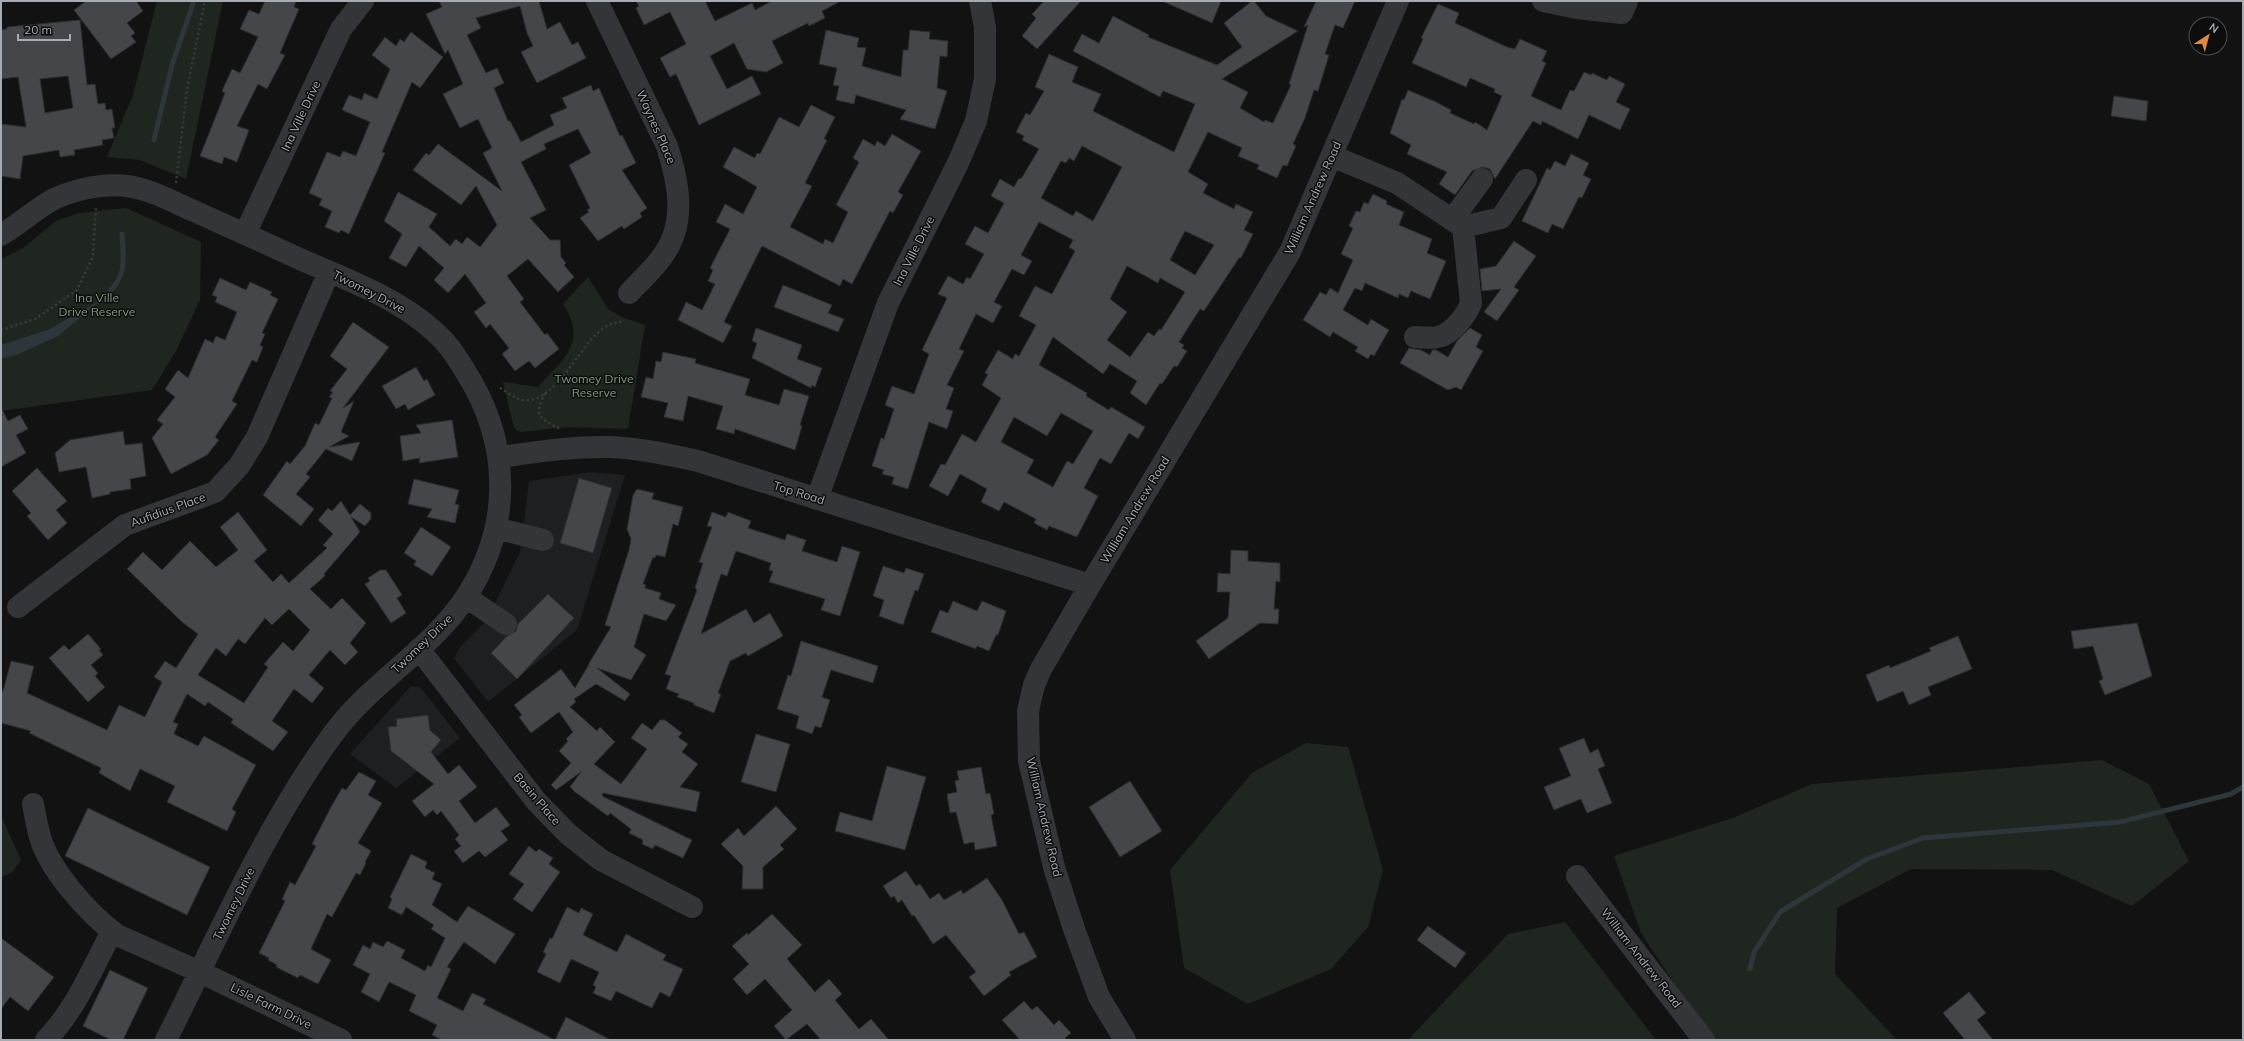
<svg xmlns="http://www.w3.org/2000/svg" width="2244" height="1041" font-family="Mulish,sans-serif">
<rect width="100%" height="100%" fill="#121213"/>
<path fill="#1e1f20" d="M592 472 625 475 577 630 488 702 454 658 461 646 486 621 520 552 529 481Z
M411 686 421 688 460 738 396 788 350 754Z"/>
<path fill="#1f261f" d="M157 1H223L186 179 140 160 107 157 133 95Z
M126 208 201 242 200 300 176 351 152 390 1 411V259L23 248 56 221 79 213Z
M588 277 608 309 624 318 645 325 628 429 568 427 520 432 514 428 503 382 538 387C562 360 589 342 563 304Z
M1306 743 1348 747 1383 870 1368 927 1331 969 1248 1004 1184 968 1170 870 1252 773Z
M2102 760 2149 784 2189 861 2132 906 2052 870 1911 869 1837 908 1835 974 1897 1040H1712L1641 933 1614 856 1733 818 1812 784Z
M1 816 21 860 13 871 1 878Z
M1565 922 1656 1040H1408L1508 934Z"/>
<path fill="#2d373b" d="M104 298 58 336 19 354 1 359V345L50 329Z"/>
<g fill="none" stroke-linecap="round" stroke-linejoin="round">
<path stroke="#2d373b" stroke-width="5" d="M154 140 172 65 194 1
M104 298C127 275 124 265 122 234
M1750 969 1754 952 1780 912 1867 859 1923 838 2120 822 2231 794 2243 787"/>
</g>
<path fill="#444649" stroke="#2c2d2f" fill-rule="evenodd" d="M86 1H136L143 11 127 23 135 33 131 36 136 42 111 59 74 10Z
M265 1H296L294 7 299 9 280 53 285 55 267 89 258 84 237 126 249 130 237 162 224 157 222 164 200 156 225 93 222 91 232 69 240 73 258 37 240 29 249 10 259 14Z
M439 1H539L547 29 560 22 572 45 578 42 586 58 537 83 521 52 533 46 527 33 520 6 476 18 481 28 467 35 486 73 497 68 504 83 494 88 508 121H510L521 142 554 125 550 115 567 108 562 98 591 85 593 91 599 88 620 136 622 135 636 163 622 170 647 208 640 213 642 217 624 229 622 226 598 241 580 218 589 212 587 210 590 208 569 165 591 153 578 129 544 144 546 149 521 162 546 210 530 218 550 240H560L561 257 566 263 564 265 574 277 558 292 528 259 507 276 524 299 520 302 545 335 547 333 559 349 535 368 529 361 515 371 502 354 509 348 490 324 486 328 474 312 486 303 465 274 448 293 434 280 444 268 419 246 406 267 389 258 402 234 384 221 398 192 437 214 429 227 450 246 456 239 462 244 467 237 480 247 497 225 476 186 461 205 413 170 426 153 429 155 438 144 502 191 483 153 492 148 478 119 460 128 443 94 463 84 448 50 445 54 426 14 442 7Z
M636 1H705L715 21 752 3 755 10 772 1H841L822 11 825 18 809 26 808 23 772 41 783 63 766 72 747 69 734 43 710 56 727 89 752 76 761 94 699 125 676 74 670 77 660 58 686 44 670 12 644 25 636 8 639 6Z
M1044 1H1081L1037 49 1022 36 1036 18 1032 14Z
M1162 1H1221L1212 23Z
M1252 1H1254L1266 16 1298 31 1222 79 1248 92 1240 108 1264 122 1265 120 1273 123 1291 85 1289 84 1308 25 1304 27 1316 1H1355L1343 28 1335 25 1325 54 1329 55 1318 91 1314 90 1305 118 1293 144 1296 146 1287 166 1283 165 1277 178 1257 169 1259 165 1238 156 1242 148 1208 132 1188 172 1208 184 1203 193 1234 209 1236 204 1253 212 1244 230 1253 234 1241 258H1239L1204 311 1200 309 1179 342 1184 345 1182 348 1187 351 1177 367 1174 366 1162 384 1160 383 1146 405 1130 393 1137 381 1110 364 1103 374 1053 337 1039 365 1087 393 1086 396 1109 410 1111 407 1145 427 1138 439 1129 433 1111 464 1100 458 1084 488 1098 496 1077 537 1049 526 1047 530 1034 523 1036 519 1004 502 999 511 981 502 987 489 960 474 948 496 929 486 941 464 945 465 962 434 976 442 1001 398 982 385 988 374 985 373 998 350 1013 359 1015 354 1019 356 1036 325 1019 316 1035 286 1052 294 1075 251 1069 247 1073 240 1039 222 1021 255 1032 261 1024 275 1012 269 994 302 1002 306 993 323 976 314 959 349 964 351 947 385 954 388 946 409 953 411 947 429 929 422 908 489 892 484 894 477 882 474 884 470 872 466 881 438 884 439 894 409 885 405 892 386 914 394 929 354 922 350 947 298 938 294 948 276 963 284 967 277 970 279 984 254 965 244 975 226 988 233 1004 203 991 196 1000 179 1014 187 1019 178 1021 179 1039 149 1022 140 1024 136 1016 132 1026 113 1030 115 1044 91 1035 87 1049 54 1078 67 1072 82 1101 94 1093 111 1174 152 1195 104 1163 91 1160 97 1073 51 1082 34 1099 43 1113 16 1149 35 1148 37 1217 65 1242 47 1224 23ZM1082 146 1122 167 1093 221 1076 211 1073 216 1041 198 1061 161 1066 163 1069 158 1074 161ZM1185 231 1214 245 1195 275 1170 260ZM1127 266 1158 283 1160 278 1185 292 1161 330 1159 329 1154 336 1148 332 1130 357 1107 340 1127 312 1110 299ZM1061 413 1093 431 1073 464 1067 461 1053 487 1027 473 1034 460 1001 442 1014 417 1047 436Z
M1438 4 1459 13 1455 23 1507 47 1515 49 1520 39 1547 51 1542 61 1546 63 1531 96 1561 110 1570 90 1574 91 1584 72 1591 75 1592 73 1607 80 1609 76 1625 84 1616 102 1630 109 1620 130 1589 115 1578 139 1542 121 1541 125 1533 121 1495 179 1490 169 1483 167 1472 171 1455 195 1439 184 1447 172 1407 154 1411 145 1390 133 1402 99 1404 100 1408 90 1436 102 1451 110 1450 113 1474 124 1475 122 1487 130 1502 96 1494 92 1495 89 1470 78 1466 87 1412 63 1423 39 1421 38Z
M80 20 87 85 95 84 98 104 105 103 106 110 112 109 115 128H112L114 138 102 140 103 145 74 150 75 155 60 157 59 150 23 156 20 179 1 176V124L26 127 18 77 1 79V30L7 29V27ZM68 76 73 108 45 113 40 79Z
M826 30 859 38 857 47 866 48 862 66 901 77 903 50H908L910 30 930 32 929 39 948 41 947 57 940 56 937 88 947 91 935 129 900 119 906 110 856 95 854 104 836 100 839 86 833 85 837 68 819 64Z
M411 32 443 57 420 88 412 82 382 152 385 153 349 234 341 230 339 233 325 227 332 211 319 205 322 199 309 193 327 152 340 157 343 151 356 156 370 122 342 110 349 95 362 100 364 93 377 99 390 69 372 55 385 37 396 46 400 39 404 42Z
M2114 96 2148 101 2146 121 2111 116Z
M811 105 835 117 824 139 827 140 805 183 812 186 790 227 823 244 825 239 833 243 848 212 836 205 859 162 853 158 863 139 875 146 877 141 885 146 892 134 921 151 898 192 903 195 893 213 890 211 852 284 843 279 840 286 762 246 724 322 732 326 723 343 678 320 686 302 702 310 715 284 708 281 713 270 710 268 730 229 716 222 725 204 743 214 757 187 723 167 734 147 755 158 757 153 760 154 779 117 799 127Z
M1571 154 1589 163 1583 175 1591 179 1582 198 1579 197 1563 229 1552 224 1548 233 1522 221 1547 168 1550 170 1555 161 1565 166Z
M1373 194 1387 201 1386 204 1404 212 1399 225 1432 239 1427 253 1446 261 1430 299 1411 291 1408 298 1399 294 1398 298 1365 283 1362 291 1355 288 1343 310 1368 325 1371 319 1389 330 1374 356 1371 354 1368 359 1355 351 1358 347 1333 332 1330 337 1303 320 1320 292 1326 295 1330 288 1338 293 1353 260 1341 254 1353 228 1349 226 1356 211 1360 212 1364 202 1368 204Z
M1514 241 1536 256 1514 287 1519 290 1497 321 1484 312 1501 289 1482 291 1480 269 1496 266Z
M220 278 246 290 250 282 272 292 270 295 278 299 262 333 265 334 260 345 263 347 257 362 252 360 232 401 237 404 215 437 219 440 207 455 171 474 152 438 163 424 157 420 175 397 165 389 178 370 188 378 205 339 213 343 216 336 225 340 237 312 215 302 217 297 212 295Z
M783 285 832 305 828 313 844 319 838 332 774 307Z
M353 322 389 347 343 408 354 401 341 432 349 436 329 447 360 442 352 461 326 449 306 474 310 477 296 494 314 509 301 526 263 495 287 461 290 464 305 446 315 423 319 425 332 398 329 397 333 392 330 391 347 369 330 356Z
M756 328 802 345 797 359 822 368 815 387 812 385 811 388 752 358 757 343 752 341Z
M1470 328 1482 335 1476 347 1483 351 1461 390 1456 387 1448 390 1400 363 1409 348 1421 350 1430 355 1432 350H1436L1448 357 1457 341Z
M663 352 696 359 695 363 750 379 745 395 779 405 784 389 809 396 800 425 802 426 795 450 735 429 734 434 716 429 723 406 688 396 683 421 664 417 668 403 641 397 646 377 653 379 656 361 661 362Z
M416 367 424 381 427 379 435 395 408 410 405 404 396 409 382 386Z
M1 407 8 421 20 415 28 429 16 435 26 453 1 467Z
M452 420 458 457 419 463 420 458 403 461 400 436 421 433 416 425Z
M123 431 125 445 142 443 146 476 130 479 131 489 110 492V494L92 498 86 467 59 472 55 453 70 440Z
M37 468 67 501 56 510 67 523 48 540 27 516 31 513 12 491Z
M579 478 612 488 593 553 560 543Z
M414 479 459 490 455 504 459 505 455 523 427 517 432 509 408 504Z
M637 489 654 493 652 499 683 507 678 526 673 524 665 557 656 555 655 558 653 557 643 584 646 585 645 588 661 593 659 599 676 605 666 621 644 614 634 647 646 655 631 680 597 668 630 694 625 701 596 684 574 699 576 702 570 707 597 731 600 727 615 742 594 764 621 784 647 749 631 738 642 723 652 730 660 720H665L682 733 678 737 688 744 682 752 698 764 680 787 700 792 696 812 603 793 602 796 692 840 683 858 655 845 653 849 642 844 643 840 629 833 631 829 610 813 608 816 575 792 570 787 581 772 556 790 551 785 571 763 559 751 568 741 566 739 573 732 559 712 531 733 519 717 522 715 514 705 561 669 575 688 588 666H590L588 665 611 627 605 625 629 550 631 539 627 529 633 495Z
M341 501 350 515 360 504 371 513V519L365 526 351 517 360 532 324 574 325 576 310 589 331 609 342 598 366 623 350 643 358 652 345 665 330 650 309 675 324 688 312 703 294 689 272 721 288 732 273 751 231 723 233 719 208 702 205 706 187 694 173 722 178 724 174 734 198 746 204 736 256 765 232 809 236 812 227 831 167 802 175 786 140 769 130 791 99 773 101 768 29 733 31 731 1 723V690L3 691 11 661 34 666 27 693 107 730 119 705 145 717 162 682 154 677 165 661 176 668 198 634 182 622 127 569 143 552 162 570 190 541 216 567 238 550 220 527 238 512 267 550 254 561 273 582 281 574 289 583 327 548 323 545 333 534 318 520 328 508 332 511ZM289 609 310 630 293 651 283 642 264 664 268 667 244 703 198 675 216 648 226 656 238 639 245 644 265 618 272 625Z
M712 512 726 517 728 512 751 521 748 528 785 540 787 534 806 540 802 551 837 562 842 546 860 552 840 616 821 610 825 599 769 582 773 571 769 570 771 563 736 551 727 576 721 574 701 634 746 609 754 623 770 613 783 636 748 656 746 653 730 661 718 693 721 694 714 713 694 705V703L677 697 679 694 666 689 671 676 665 674 697 590 695 588 703 563 699 562 712 527 707 526Z
M421 527 451 547 432 576 414 565 416 561 404 553Z
M1231 550 1248 551V561L1280 563V582L1276 581 1274 609H1279L1278 624 1260 623 1209 659 1196 641 1228 618 1230 592H1217L1218 573 1230 574Z
M883 566 904 573 906 568 924 574 918 591 915 590 903 625 879 616 884 600 873 596Z
M380 570H386L402 595 397 598 406 613 391 623 365 584 370 581 368 578Z
M548 594 574 618 517 679 491 653 507 636 516 631 518 624Z
M953 601 977 611 982 601 1006 611 998 635H996L989 651 977 646 976 649 931 632 940 610 948 613Z
M2137 623 2152 676 2105 695 2099 681 2103 679 2093 646 2074 649 2071 631Z
M88 634 101 649 99 650 103 655 91 665 98 673 95 676 105 687 88 702 49 658 64 645 69 650Z
M1958 636 1972 669 1928 687 1931 695 1909 705 1903 691 1877 702 1866 675 1889 665 1890 668 1931 651 1929 648Z
M801 641 878 666 873 683 831 670 822 697 830 700 821 728 815 726 812 734 796 728 799 716 777 709 788 675 791 676Z
M428 715 430 730 441 740 431 752 448 774 459 765 477 787 459 801 475 823 496 807 510 825 501 831 508 840 485 857 479 851 463 863 454 851 461 846 455 839 459 835 441 811 437 815 433 810 425 817 412 801 434 784 391 751 388 727 397 726 396 719Z
M756 734 790 744 776 792 741 782Z
M1584 738 1590 753 1598 749 1605 766 1598 769 1612 803 1587 813 1581 799 1554 810 1544 787 1571 776 1559 748Z
M887 766 926 777 905 850 835 831 840 812 872 821Z
M981 767 986 794 990 793 994 814 991 815 997 846 975 850 974 842 964 844 956 812 950 813 947 794 957 792 955 781 959 780 957 771Z
M359 772 376 781 368 795 382 803 358 843 371 851 365 862 366 863 360 875 356 873 332 917 327 914 311 949 331 960 318 984 300 975 298 978 276 967 277 965 268 960 269 958 259 953 285 901 282 899 290 882 295 885 316 846 312 844 331 807 342 788 346 790Z
M1130 781 1162 831 1120 857 1089 807Z
M776 806 797 829 780 845 784 849 763 867V889H742L743 866 721 844 738 828 744 836Z
M88 808 210 867 187 915 65 856Z
M529 846 536 852 539 849 553 858 549 864 560 872 532 912 513 899 524 884 509 874Z
M411 854 427 862 425 868 435 873 432 879 442 884 432 905 457 922 468 906 515 934 495 964 464 942 447 967 451 969 437 998 463 1011 472 993 486 999 483 1004 555 1040H442L432 1035 437 1025 409 1011 416 995 389 982 379 1002 361 992 370 974 353 965 363 945 370 949 373 942 383 947 387 941 405 950 401 958 425 971 428 965 431 967 445 938 431 929 434 925 406 907 402 915 388 908 392 899 390 897Z
M906 871 916 886 920 884 930 899 939 893 944 900 961 890 963 894 987 878 1002 900 1019 934 1024 932 1037 957 1009 972 1011 975 984 996 969 977 976 972 946 935 933 944 914 915 912 916 902 900 898 903 894 896 891 898 883 886Z
M567 907 579 913 581 908 593 914 583 935 617 952 626 934 666 955 663 960 683 969 670 997 660 992 652 1008 616 991 611 1001 593 993 596 987 593 985 599 972 571 959 560 983 537 972 546 954 543 952 550 938 552 939Z
M772 914 802 945 787 959 815 992 829 979 842 994 835 1000 859 1029 871 1019 889 1040H821L807 1024 786 1040 774 1026 792 1010 765 979 747 995 733 979 749 964 732 946 747 933 748 935Z
M1428 926 1466 953 1455 968 1417 940Z
M1 938 54 977 28 1011 10 997 1 1009Z
M110 970 148 988 123 1040H111L83 1026Z
M1969 992 1986 1013 1977 1020 1993 1040H1965L1943 1013Z
M1024 1001 1032 1010 1037 1006 1054 1025 1059 1020 1071 1033 1065 1038 1067 1040H1020L1002 1020Z
M566 1017 611 1040H555Z"/>
<g fill="none" stroke-linecap="round" stroke-linejoin="round">
<path stroke="#3a3c3f" stroke-width="2.5" stroke-dasharray="2 3" stroke-linecap="butt" d="M176 183 187 89 205 1
M1 330 35 319 77 290 93 256 96 207
M500 388C507 392 514 398 522 400 557 406 581 338 609 325 613 323 619 322 624 321
M545 393C533 416 539 418 560 429"/>
<path stroke="#343538" stroke-width="22" d="M597 1 667 146C676 175 684 207 673 237 665 259 644 277 629 293
M1543 1 1577 8 1622 13 1627 1
M1332 156 1397 183 1463 227 1501 218 1526 180
M1452 220 1482 179
M245 234 341 29 363 1
M1 235C20 224 36 208 56 198 77 189 104 183 127 186 150 189 173 202 194 211 227 226 259 240 291 255 339 277 395 295 435 332 449 344 457 358 467 374 511 445 512 526 466 597 431 650 371 682 333 734 266 825 217 939 166 1040
M1415 337C1422 337 1431 339 1438 337 1452 334 1466 316 1471 303L1463 227
M500 457C536 452 573 446 610 447 639 448 669 455 698 461L1090 585
M817 499 888 303 958 163 976 121 985 79V27L980 1
M496 528 543 540
M466 597 506 624
M18 607 125 525 215 492 239 466 257 437 329 272
M419 649 536 801 568 834 601 860 692 907
M33 804C35 815 37 826 40 837 50 871 89 914 117 935
M1577 876 1704 1040
M46 1040C74 1011 90 974 108 939L110 937 117 935 200 972 341 1040
M1125 1040 1099 997 1074 929 1054 867 1029 761 1028 711 1034 685 1041 669 1090 585 1290 252 1398 1"/>
</g>
<g text-anchor="middle" stroke-width="3" stroke-linejoin="round" paint-order="stroke">
<g font-size="12" fill="#a5acb3" stroke="#0d0d0e">
<text transform="translate(301 116) rotate(-65)" y="4">Ina Ville Drive</text>
<text transform="translate(656 127) rotate(66)" y="4">Waynes Place</text>
<text transform="translate(1313 198) rotate(-66)" y="4">William Andrew Road</text>
<text transform="translate(914 251) rotate(-63)" y="4">Ina Ville Drive</text>
<text transform="translate(369 292) rotate(27)" y="4">Twomey Drive</text>
<text transform="translate(799 493) rotate(17)" y="4">Top Road</text>
<text transform="translate(168 510) rotate(-20)" y="4">Aufidius Place</text>
<text transform="translate(1135 510) rotate(-59)" y="4">William Andrew Road</text>
<text transform="translate(422 644) rotate(-44)" y="4">Twomey Drive</text>
<text transform="translate(537 799) rotate(49)" y="4">Basin Place</text>
<text transform="translate(1044 817) rotate(77)" y="4">William Andrew Road</text>
<text transform="translate(234 904) rotate(-64)" y="4">Twomey Drive</text>
<text transform="translate(1641 958) rotate(52)" y="4">William Andrew Road</text>
<text transform="translate(271 1006) rotate(26)" y="4">Lisle Farm Drive</text>
</g>
<g font-size="12" fill="#829c7e" stroke="#0d0d0e">
<text x="97" y="302">Ina Ville<tspan x="97" dy="14">Drive Reserve</tspan></text>
<text x="594" y="383">Twomey Drive<tspan x="594" dy="14">Reserve</tspan></text>
</g>
</g>
<rect width="2244" height="1041" fill="none" stroke="#a5acb3" stroke-width="4"/>
<g transform="translate(2208 36) rotate(36)"><circle r="19" fill="#0d0d0e" stroke="#4a4d50"/>
<path d="M0-3L7 15L0 10L-7 15Z" fill="#dd8941"/>
<text y="-6" font-size="11" font-weight="bold" text-anchor="middle" fill="#a5acb3">N</text>
</g>
<path d="M18 34v6h52v-6" fill="none" stroke="#a5acb3" stroke-width="2"/>
<text x="24" y="34" font-size="12" fill="#a5acb3" stroke="#0d0d0e" stroke-width="3" paint-order="stroke">20 m</text>
</svg>
